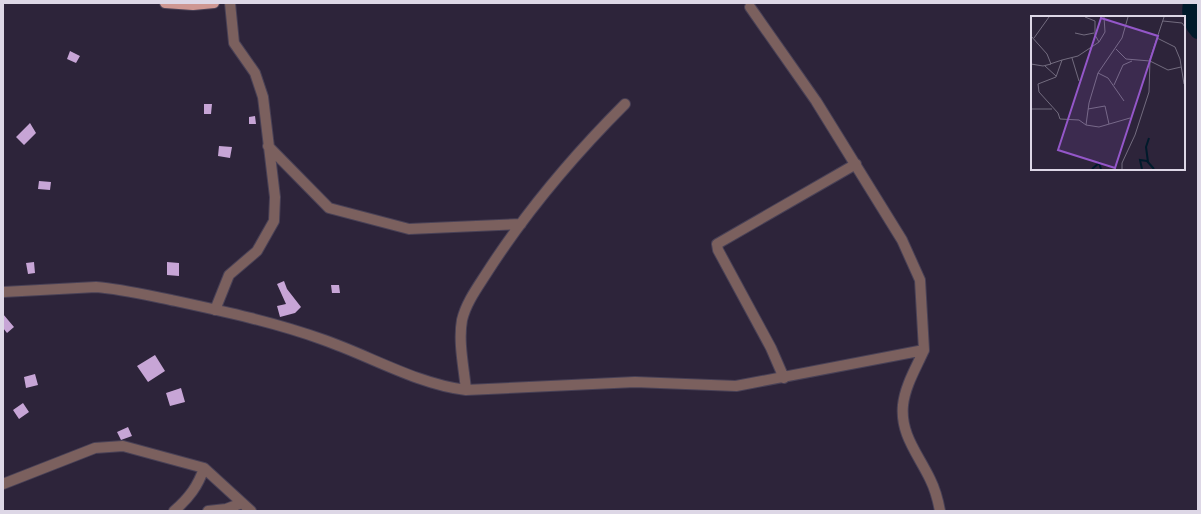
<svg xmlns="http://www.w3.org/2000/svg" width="1201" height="514" font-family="Quicksand,sans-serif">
<rect width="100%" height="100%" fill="#2d243a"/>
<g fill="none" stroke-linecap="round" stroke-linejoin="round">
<path stroke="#001a2b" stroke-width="16" d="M1191 3C1189 14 1190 23 1198 31"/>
</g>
<path fill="#c7a5d6" d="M70 51 80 56 76 63 67 59Z
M204 104H212L211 114H204Z
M255 116 256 124H249V117Z
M30 123 36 133 24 145 16 137Z
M219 146 232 147 230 158 218 156Z
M39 181 51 182 50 190 38 189Z
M34 262 35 273 28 274 26 263Z
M167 262 179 263V276L167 275Z
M284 281 287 289 301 307 295 313 280 317 277 306 286 304 277 284Z
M331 285H339L340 293H332Z
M3 314 14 327 7 333 3 328Z
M155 355 165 371 148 382 137 366Z
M35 374 38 385 26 388 24 377Z
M181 388 185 402 170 406 166 393Z
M23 403 29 412 19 419 13 410Z
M128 427 132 436 121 440 117 432Z"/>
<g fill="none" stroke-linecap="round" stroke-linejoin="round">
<g stroke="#494156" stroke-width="12">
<path id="minor" d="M268 146 329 208 409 229 521 224
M3 292 96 287C121 289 146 295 171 300 222 311 274 322 324 340 370 356 417 384 466 390L635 382 736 386 924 350 920 280 902 240 816 101 750 7
M215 310 229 275 257 251 274 221 275 197 263 97 255 73 234 43 230 3
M924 350C916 368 905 386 903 405 900 434 918 454 930 479 935 489 938 500 940 511
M784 378 771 348 718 250 717 244 856 164
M466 390C464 368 458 342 462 320 466 303 477 288 486 274 525 213 574 155 625 104
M3 484 95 448 123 446 204 468 251 511
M174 511C189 498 198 486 204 468
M208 511 226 509 242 503"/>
</g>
<g stroke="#494156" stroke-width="12">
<path id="major" d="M165 3 193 5 214 3"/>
</g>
<use href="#minor" stroke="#7b605e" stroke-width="10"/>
<use href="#major" stroke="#ce9792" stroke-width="10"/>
</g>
<g transform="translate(1031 16)">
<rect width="154" height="154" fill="#2d243a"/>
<path fill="none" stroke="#001a2b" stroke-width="2" d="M117 146 115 131 118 122M61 153 68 147 70 153M111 153 109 144 116 145 123 153"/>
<path fill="none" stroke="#736c7f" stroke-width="1" d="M54 1 64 5V19L68 26M97 1 91 22 67 57 58 87 55 109 68 111 99 102M132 5 151 7 154 11M44 17 53 19 63 17M0 20 16 38 20 48 12 50 0 48M3 22 18 1M126 22 144 31 149 43 153 68M85 33 95 43 119 45 137 54 150 51M41 42 48 65M19 48 31 44M14 50 25 60M67 57 77 62 93 85M83 69 92 49 101 45M0 93H21M57 93 74 90 78 108M55 109 48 104 29 103 27 97 8 76 7 68 25 61 31 44 47 40 68 26 74 16 73 1M91 153V147L104 119 118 76 119 43 133 1"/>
<path fill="#9457c9" fill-opacity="0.15" stroke="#9457c9" stroke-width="2" d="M70 2 127 20 84 152 27 134Z"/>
<rect width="154" height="154" fill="none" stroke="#ddd7e6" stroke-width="2"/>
</g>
<rect width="1201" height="514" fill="none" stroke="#ddd7e6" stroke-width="8"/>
</svg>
